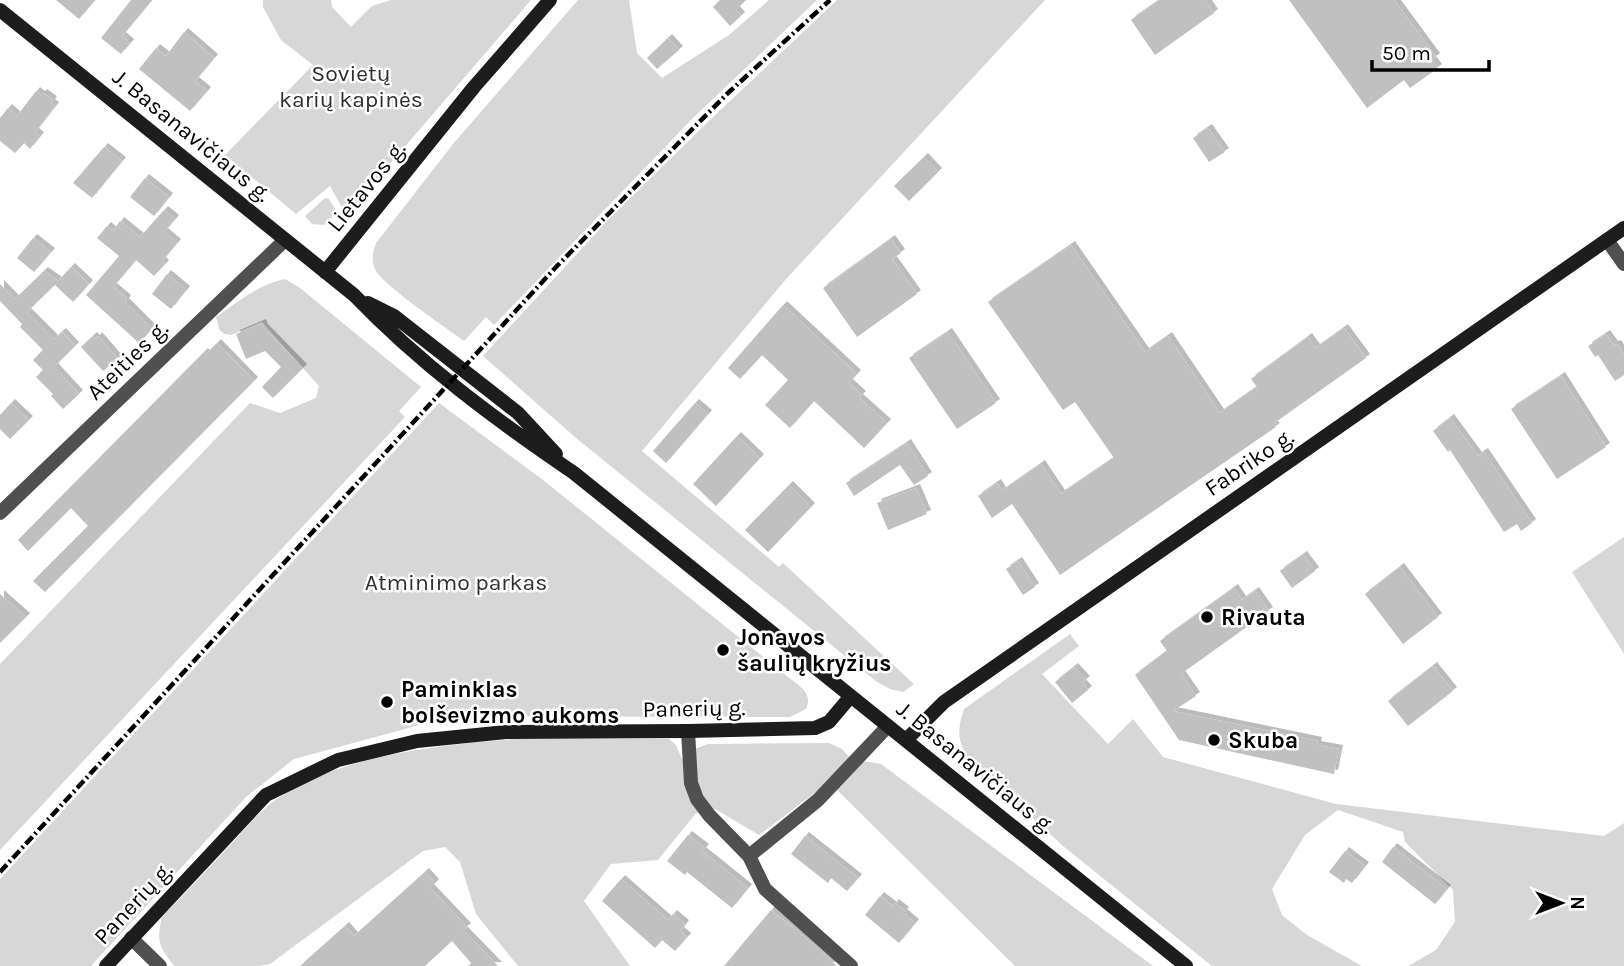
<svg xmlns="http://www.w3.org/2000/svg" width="1624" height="966" font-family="Karla,sans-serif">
<defs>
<filter id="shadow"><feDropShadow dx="4" dy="-4" stdDeviation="0" flood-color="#0004"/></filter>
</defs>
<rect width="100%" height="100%" fill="#fff"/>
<path fill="#d7d7d7" d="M263 0H331L332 7 351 27 372 6 391 0H531L346 215 330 186 296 214 225 155 313 65 281 40 263 7Z
M578 0H629L637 53 662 78 729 35 769 0H817L693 118 494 325 486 317 464 341C448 329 381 284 375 269 371 260 373 251 376 243L453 144Z
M837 0H1045L787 278 642 451 779 567 783 563 914 684 903 692 890 689 877 682 576 438 483 356 609 219 711 119Z
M325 198 329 199 337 212 324 225 312 224 305 216Z
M285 279 300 288 421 387 399 411 405 417 0 850V664L250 403 280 413 316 398 319 386 262 322 231 335 224 334 219 329 216 317C238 302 259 284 285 279Z
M439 403 543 480 802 688C808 695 810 700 806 709L790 717 453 716 294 759 246 797 91 966H0V879Z
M1624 537V654L1572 572Z
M1070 634 1079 646 1042 674 1108 744 1133 719 1163 757 1336 804 1604 836 1624 823V966H1408L1436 950 1455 922 1453 890 1405 842 1403 832 1338 810 1305 835 1272 889 1282 915 1307 935 1362 966H1212L1063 846 970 760C957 743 957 729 964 709Z
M516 739H669L676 745 682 759 693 758 695 749 708 744 829 743 842 749 851 759 881 764 1153 966H1015L829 782 759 835 715 809 696 813 658 860 611 864 584 901 630 966H518L476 914 460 862 445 847 423 851 270 964 258 966H174C159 946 156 942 162 917 186 892 209 868 232 843 245 829 259 812 274 801 334 756 443 744 516 739Z"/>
<path fill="#c0c0c0" filter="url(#shadow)" d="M56 0H95L79 19Z
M131 0H152L122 36 130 43 121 54 101 38Z
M720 0H746L736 10 741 16 730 26 713 7Z
M1160 0H1205L1214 13 1155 55 1131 20Z
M1289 0H1394L1436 57 1432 60 1438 68 1410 88 1404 80 1367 108Z
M184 32 214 58 195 81 207 91 190 111 139 69 156 48 166 56Z
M668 38 679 50 657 69 647 58Z
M36 91 41 95 43 93 53 100 51 103 55 106 35 132 40 136 30 149 24 143 15 153 0 141V118L8 108 17 116Z
M1208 128 1225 152 1209 162 1193 138Z
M104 147 122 161 92 198 73 183Z
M924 157 938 172 909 201 894 186Z
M145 178 169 197 154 216 130 197Z
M164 210 175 219 164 232 177 243 162 261 165 264 154 276 136 260 113 287 127 299 125 302 152 329 139 343 86 295 119 256 97 238 107 226 113 231 120 221 140 237Z
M33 238 51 252 34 272 17 258Z
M891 239 901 253 892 259 917 294 857 337 823 288Z
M1071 245 1145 352 1168 336 1220 413 1257 387 1251 379 1308 337 1316 348 1344 328 1366 358 1273 424 1276 427 1060 575 1012 504 992 518 978 496 997 483 1002 491 1041 464 1061 494 1114 458 1075 402 1063 410 988 302Z
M71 267 89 284 73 302 55 285 58 282 27 312 54 339 62 332 75 346 54 367 79 394 63 409 51 396 53 394 36 377 43 370 33 360 43 350 20 327 22 324 0 301V284L15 299 44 271 58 281Z
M167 274 186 290 171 309 152 294Z
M783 305 857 374 849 383 862 395 859 398 887 423 864 448 814 401 790 428 765 405 788 380 762 355 740 379 728 368Z
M262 323 264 328 303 368 273 398 262 387 281 367 265 351 246 359 236 334Z
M948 332 996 403 957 429 909 358Z
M1606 334 1614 345 1617 344 1624 355V375L1615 381 1598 355 1595 357 1588 346Z
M93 336 96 339 98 336 118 359 103 371 81 347Z
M217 343 254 381 45 592 33 581 88 526 71 508 28 551 18 540 204 352 206 354Z
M1561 376 1606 447 1557 479 1511 409Z
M11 403 29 420 10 439 0 429V415Z
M695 403 708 414 666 463 653 451Z
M1450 418 1478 456 1484 452 1532 523 1521 531 1517 524 1504 532 1450 450 1448 452 1433 431Z
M737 436 760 458 716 506 693 484Z
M907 443 928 476 914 485 900 465 854 496 846 483Z
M789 485 811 507 768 552 745 530Z
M916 488 927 514 888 530 877 503Z
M1303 555 1315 571 1292 588 1280 571Z
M1018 561 1035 587 1023 595 1006 569Z
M1400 567 1438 617 1403 644 1365 594Z
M1234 588 1242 600 1255 591 1269 611 1181 674 1196 696 1173 711 1318 741 1317 745 1339 749 1334 774 1179 740 1135 675 1167 651 1160 641Z
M0 594 26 617 0 643Z
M1433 666 1453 691 1408 726 1388 701Z
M1074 667 1086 680 1082 683 1088 690 1072 703 1055 682Z
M688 835 705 848 702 851 748 888 732 908 687 872 685 875 667 861Z
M805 836 858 878 847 891 831 878 828 883 791 854Z
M1393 847 1447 889 1435 904 1382 862Z
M1345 851 1365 866 1352 883 1346 879 1344 883 1329 872Z
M425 872 435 883 430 888 467 927 463 930 498 966H468L471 963 452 941 425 966H300L345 926 354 936Z
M621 879 668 920 673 914 685 924 680 931 687 937 675 951 662 940 655 948 602 901Z
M880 896 893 906 895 903 905 911 903 913 915 923 899 943 865 915Z
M771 910 795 929 837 966H724Z"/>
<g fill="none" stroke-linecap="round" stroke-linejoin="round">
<path stroke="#505050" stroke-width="14" d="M1607 240 1624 264
M0 513 285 240
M688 731 691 783 697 799 709 815 749 856 765 889 851 966
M749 856 818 800 888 726
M131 938 160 966"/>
<path stroke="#1d1d1d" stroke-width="14" d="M0 10 354 295C419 363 496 420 574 473L1186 966
M325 272 474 87 550 0
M368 303 394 316 518 413 556 454
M906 740 944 702 1624 228
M106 966 266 795 338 760 417 741 506 732 688 731 815 728 829 722 851 696"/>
<path stroke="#000" stroke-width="4.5" stroke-dasharray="10 3.5 2 3.5" stroke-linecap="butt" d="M0 872 556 267 729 92 830 0"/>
</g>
<g fill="#000" stroke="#fff" stroke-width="2.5">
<circle cx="1207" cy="617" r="7"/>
<circle cx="723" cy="650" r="7"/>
<circle cx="387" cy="702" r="7"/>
<circle cx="1214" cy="740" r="7"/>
</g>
<g text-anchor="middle" stroke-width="5" stroke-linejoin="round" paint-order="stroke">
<g font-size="23" fill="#2e2e2e" stroke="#fff">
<text x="351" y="81">Sovietų<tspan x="351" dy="26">karių kapinės</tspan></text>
<text x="456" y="590">Atminimo parkas</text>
</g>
<g font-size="23" fill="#000" stroke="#fff">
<text transform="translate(192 135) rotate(39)" y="8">J. Basanavičiaus g.</text>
<text transform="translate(366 186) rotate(-51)" y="8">Lietavos g.</text>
<text transform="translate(127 360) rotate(-44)" y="8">Ateities g.</text>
<text transform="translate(1249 462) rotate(-34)" y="8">Fabriko g.</text>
<text transform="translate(694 708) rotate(-1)" y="8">Panerių g.</text>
<text transform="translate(976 767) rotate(39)" y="8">J. Basanavičiaus g.</text>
<text transform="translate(133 903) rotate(-47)" y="8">Panerių g.</text>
</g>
<g font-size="23" font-weight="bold" fill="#000" stroke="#fff" text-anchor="start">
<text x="1221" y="625">Rivauta</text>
<text x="737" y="645">Jonavos<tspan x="737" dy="26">šaulių kryžius</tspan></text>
<text x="401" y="697">Paminklas<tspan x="401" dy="26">bolševizmo aukoms</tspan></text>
<text x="1228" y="748">Skuba</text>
</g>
</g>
<g transform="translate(1561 903) rotate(90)" stroke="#ffffff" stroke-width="5" paint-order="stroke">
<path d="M0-5L12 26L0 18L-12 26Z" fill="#000000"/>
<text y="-10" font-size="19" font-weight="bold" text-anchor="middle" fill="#000000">N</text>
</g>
<path d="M1372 60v10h117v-10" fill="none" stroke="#000000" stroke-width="3.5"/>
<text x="1382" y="60" font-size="21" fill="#000000" stroke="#ffffff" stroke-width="5" paint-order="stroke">50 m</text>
</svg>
